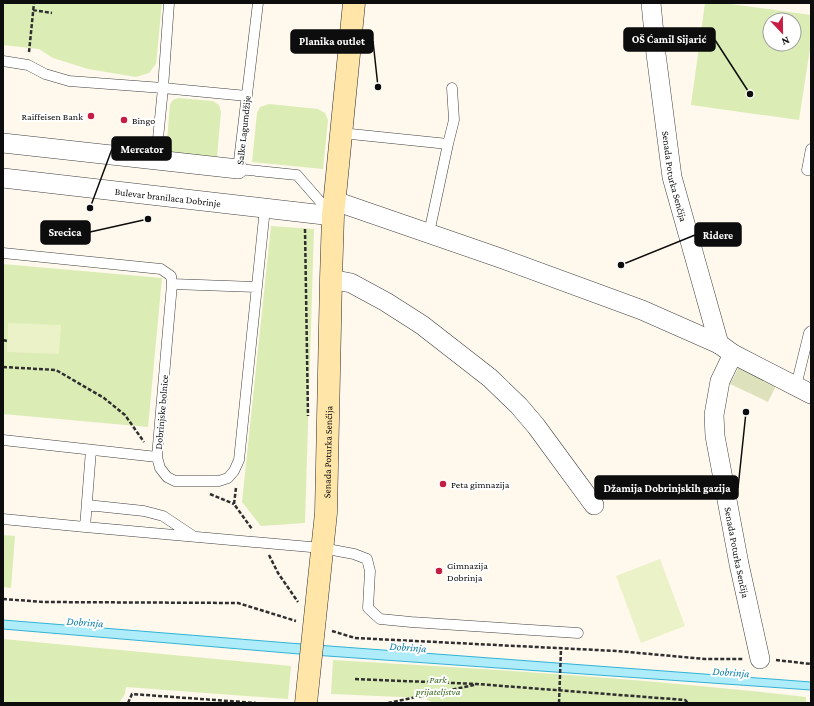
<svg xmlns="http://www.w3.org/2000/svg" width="814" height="706" font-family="'Crimson Pro',serif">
<rect width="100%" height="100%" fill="#fff8ed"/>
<path fill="#dbecb5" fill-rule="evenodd" d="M3 3H162L156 64 149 73 136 77 88 69 53 58 39 49 3 45Z
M705 3H723L811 15V42L799 120 691 105ZM770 20H794V44H770Z
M178 98 213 101 219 105 221 112 217 157 166 152 170 104 173 100Z
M269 104 318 109 325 113 328 120 323 169 252 162 257 113 260 107Z
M271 226 314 229 305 523 261 526 242 502Z
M3 264 162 278 148 427 3 414Z
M3 535 15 536 11 588 3 587Z
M3 639 291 666 288 699 126 687 125 694 119 703H3Z
M333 660C491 669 649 679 806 697V703H433L424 698 331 694Z"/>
<path fill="#dde2bd" d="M741 363 778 382 768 402 730 384Z"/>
<path fill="#ebf2c7" d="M8 323 61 325 59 354 7 352Z
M660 559 685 626 641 643 616 576Z"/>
<path fill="#afecfa" stroke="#31b2d5" d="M3 620 289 643 811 682V690L299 654 3 629Z"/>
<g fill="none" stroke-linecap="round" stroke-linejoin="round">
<g stroke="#404040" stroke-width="11">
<path id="lane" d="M258 3 238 169 297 175 331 214
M3 61 28 65 45 74 69 81 163 88 169 3
M341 133 448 144 429 233
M448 144 454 120 452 88
M811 149 807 170H811
M156 159 163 88 247 96
M3 253 161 269 171 276 172 284 157 457 160 468 167 477 175 481H219L228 478 234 471 239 460 265 208
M172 284 257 287
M796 386 809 333 811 331
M3 440 157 457
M87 505 144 511 163 516 193 536
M3 519 85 527 91 450
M85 527 322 548 354 554 367 559 370 571 368 608 380 619 411 622 578 633"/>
</g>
<g stroke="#404040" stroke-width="20">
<g id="street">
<path id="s1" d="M651 3 656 54 672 177 719 344 733 354 811 394"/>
<path d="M3 143 238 169"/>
<path id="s2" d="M3 178 333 216"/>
<path d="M335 201 503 259 642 310 719 344"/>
<path d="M331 279 351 283 386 302 422 325 490 378 519 406 536 426 594 505"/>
<path id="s3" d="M733 354 720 381 714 415 715 436 739 564 760 659"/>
</g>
</g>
<g stroke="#2f2f2f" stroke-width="23">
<g id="secondary">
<path id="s4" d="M306 703 326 513 331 279 333 216 354 3"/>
</g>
</g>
<path stroke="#2f2f2f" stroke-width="2.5" stroke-dasharray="4 2" stroke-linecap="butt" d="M33 10 52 13
M29 52 34 3
M305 229 308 416
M3 340 7 341
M3 367 56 370 104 398 125 415 144 442
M236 488 234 504 252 529
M210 494 234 504
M269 555 278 573 298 602
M3 599 44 602 238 603 296 621
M332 631 355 638 617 651 705 659H743
M776 660 811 664
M355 679 477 684 685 700 688 703
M128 703 132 694 256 703
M388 703 474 685"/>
<use href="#lane" stroke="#fff" stroke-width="10"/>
<use href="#street" stroke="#fff" stroke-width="19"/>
<use href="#secondary" stroke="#ffe5a8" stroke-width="22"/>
<path stroke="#2f2f2f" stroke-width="2.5" stroke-dasharray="4 2" stroke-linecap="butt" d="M559 703 561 649"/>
</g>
<g fill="#c61d44" stroke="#fff" stroke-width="1.5">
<circle cx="91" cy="116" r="4"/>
<circle cx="124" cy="120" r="4"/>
<circle cx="443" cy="484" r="4"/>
<circle cx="439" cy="571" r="4"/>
</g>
<g text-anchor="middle" stroke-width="4" stroke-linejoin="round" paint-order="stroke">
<g font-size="10" fill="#0d0d0d" stroke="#fff" text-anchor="start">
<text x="83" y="120" text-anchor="end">Raiffeisen Bank</text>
<text x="132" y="124">Bingo</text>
<text x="451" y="488">Peta gimnazija</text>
<text x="447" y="569">Gimnazija<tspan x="447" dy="12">Dobrinja</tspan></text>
</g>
<g font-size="10" fill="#0d0d0d" stroke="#fff">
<text transform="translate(243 130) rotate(-84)" y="4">Salke Lagumdžije</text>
<text dy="4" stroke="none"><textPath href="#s1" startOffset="175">Senada Poturka Senčija</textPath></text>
<text dy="4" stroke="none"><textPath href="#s2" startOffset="166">Bulevar branilaca Dobrinje</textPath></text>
<text transform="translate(161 412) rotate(-85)" y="4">Dobrinjske bolnice</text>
<text dy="4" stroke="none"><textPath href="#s4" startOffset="252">Senada Poturka Senčija</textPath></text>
<text dy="4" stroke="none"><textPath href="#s3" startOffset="204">Senada Poturka Senčija</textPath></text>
</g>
<g font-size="10" font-style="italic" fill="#39691a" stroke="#fff">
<text x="438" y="683">Park<tspan x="438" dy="12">prijateljstva</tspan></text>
</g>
<g font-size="11" font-style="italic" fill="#0f80a7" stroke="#fff">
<text transform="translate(85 622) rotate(4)" y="4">Dobrinja</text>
<text transform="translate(408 647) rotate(4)" y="4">Dobrinja</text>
<text transform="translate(731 672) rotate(4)" y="4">Dobrinja</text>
</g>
</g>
<path fill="none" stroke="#0d0d0d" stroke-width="1.5" d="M750 94L715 40M378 87L373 41M90 208L112 149M148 219L90 232M621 265L695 235M746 412L738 488"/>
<g fill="#0d0d0d" stroke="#fff" stroke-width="1.5">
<circle cx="750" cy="94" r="4"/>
<circle cx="378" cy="87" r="4"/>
<circle cx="90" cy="208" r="4"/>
<circle cx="148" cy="219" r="4"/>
<circle cx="621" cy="265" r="4"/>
<circle cx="746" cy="412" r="4"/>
</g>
<g fill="#0d0d0d" stroke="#0d0d0d" stroke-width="1.5">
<rect x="624" y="28" width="91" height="23" rx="4"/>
<rect x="291" y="30" width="82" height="23" rx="4"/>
<rect x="112" y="137" width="59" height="23" rx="4"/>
<rect x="41" y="221" width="49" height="23" rx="4"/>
<rect x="695" y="223" width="46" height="23" rx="4"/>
<rect x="595" y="476" width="143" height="23" rx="4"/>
</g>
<g font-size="11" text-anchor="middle" font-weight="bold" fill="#fff">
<text x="669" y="43">OŠ Ćamil Sijarić</text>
<text x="332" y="45">Planika outlet</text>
<text x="142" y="153">Mercator</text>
<text x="65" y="236">Srecica</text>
<text x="718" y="239">Ridere</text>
<text x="667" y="492">Džamija Dobrinjskih gazija</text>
</g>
<rect width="814" height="706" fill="none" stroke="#0d0d0d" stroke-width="8"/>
<g transform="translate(782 32) rotate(158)"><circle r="19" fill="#ffffff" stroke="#9e9e9e"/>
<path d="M0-3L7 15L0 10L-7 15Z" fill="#c61d44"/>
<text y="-6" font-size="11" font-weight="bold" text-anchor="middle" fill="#0d0d0d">N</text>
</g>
</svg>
